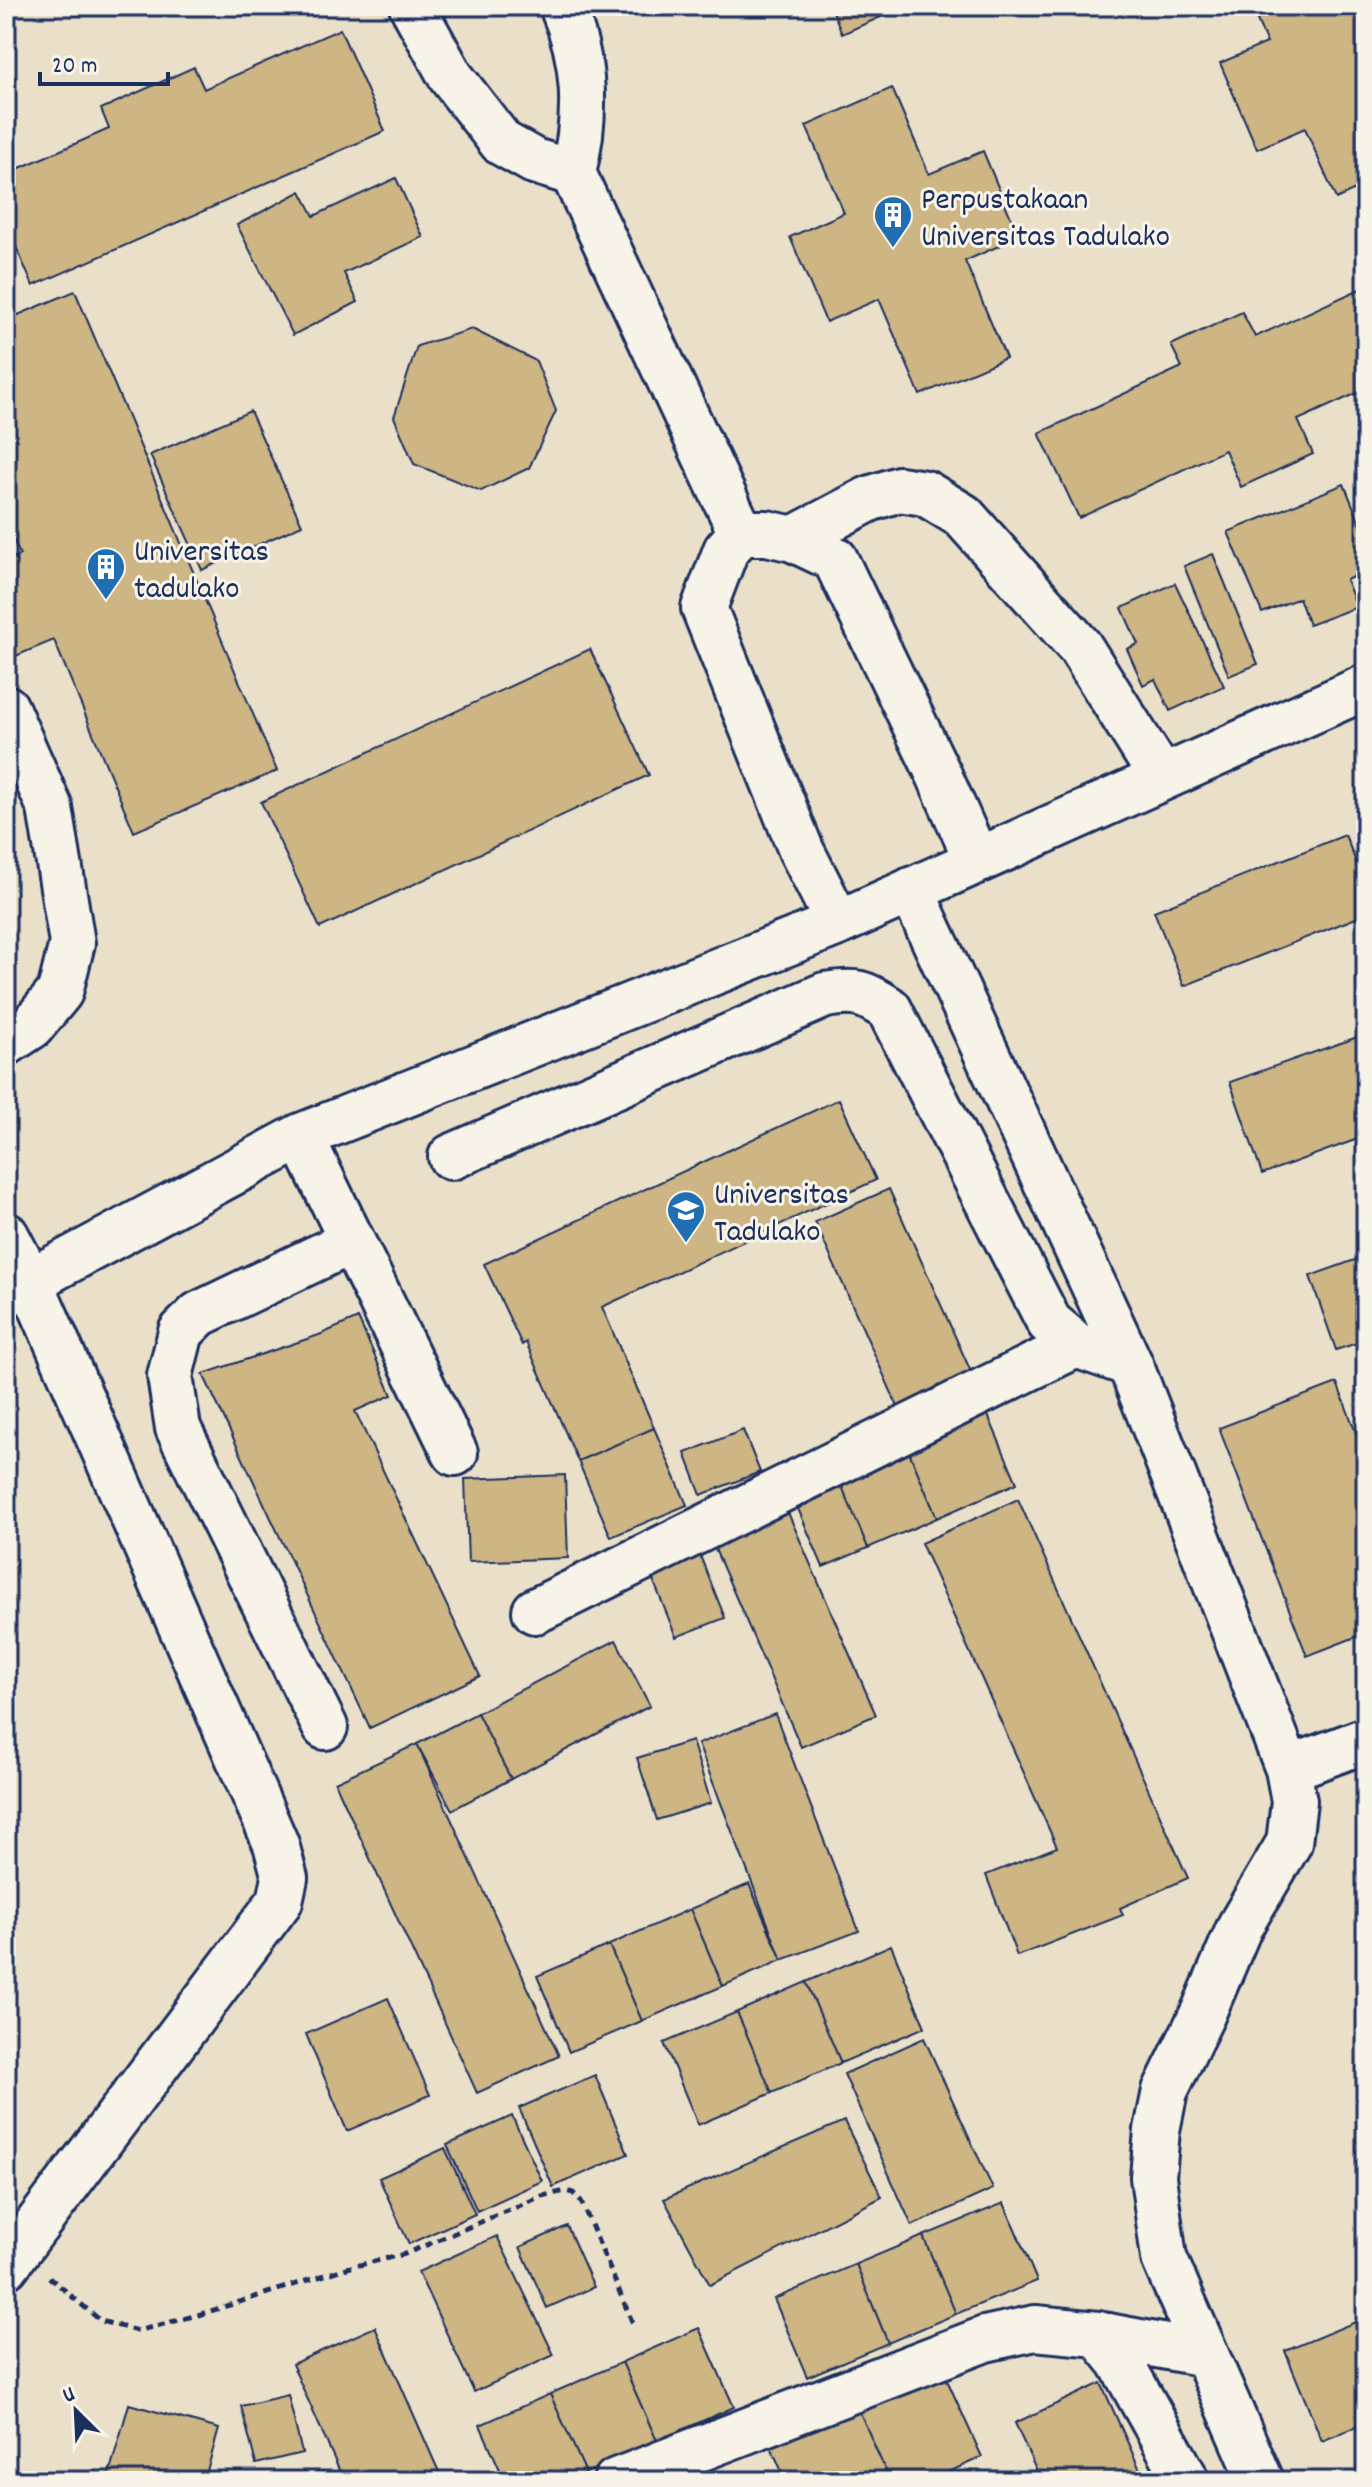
<svg xmlns="http://www.w3.org/2000/svg" width="1372" height="2487" font-family="Dekko,sans-serif">
<rect width="100%" height="100%" fill="#f7f3e8"/>
<filter id="ink" filterUnits="userSpaceOnUse"><feTurbulence type="fractalNoise" baseFrequency=".0125" numOctaves="2"/><feDisplacementMap in="SourceGraphic" scale="16" xChannelSelector="R" yChannelSelector="G"/><feConvolveMatrix kernelMatrix="1 2 1 2 8 2 1 2 1" color-interpolation-filters="sRGB"/></filter>
<g filter="url(#ink)">
<path fill="#eae0ca" d="M6 6H1366V2481H6Z"/>
<path fill="#cdb584" stroke="#1b2f5e" stroke-width="2" d="M831 6H906L842 34Z
M1251 6H1366V185L1336 199 1305 128 1257 149 1220 63 1267 43Z
M340 29 385 131 33 286 6 224V174L109 129 101 109 194 67 204 89Z
M892 88 929 174 983 151 1019 237 965 261 1006 358 920 395 879 299 826 322 790 237 844 213 806 126Z
M396 178 423 237 344 273 358 302 293 335 237 225 301 191 314 216Z
M1362 288 1366 295V389L1298 420 1313 454 1241 487 1225 450 1079 518 1039 433 1182 367 1171 345 1242 312 1255 337Z
M75 291 277 771 134 832 54 640 6 660V561L20 555 6 523V320Z
M472 329 536 361 556 411 529 468 481 491 414 464 394 417 417 346Z
M250 411 302 525 202 570 150 455Z
M1344 484 1366 538V571L1346 580 1357 607 1309 625 1299 598 1262 613 1228 532Z
M1213 554 1258 664 1229 676 1184 566Z
M1175 583 1224 686 1170 711 1155 679 1143 685 1127 649 1138 644 1122 608Z
M590 649 649 775 320 928 261 802Z
M1345 835 1366 886V914L1184 986 1154 911Z
M1366 1034V1136L1262 1174 1230 1082Z
M839 1099 876 1180 602 1307 654 1428 578 1461 526 1342 522 1345 484 1264Z
M889 1189 972 1374 898 1407 815 1222Z
M1366 1256V1340L1336 1350 1310 1276Z
M358 1318 392 1395 355 1411 480 1676 370 1728 203 1374 319 1335Z
M1337 1383 1366 1459V1633L1307 1656 1219 1428Z
M984 1406 1017 1483 937 1518 904 1440Z
M654 1428 687 1505 611 1537 578 1461Z
M743 1430 760 1472 701 1495 685 1453Z
M904 1440 937 1518 868 1548 835 1470Z
M835 1470 868 1548 823 1567 790 1490Z
M565 1475 568 1558 468 1562 465 1479Z
M1018 1499 1188 1878 1120 1908 1123 1915 1017 1956 986 1875 1057 1847 921 1543Z
M783 1501 876 1715 801 1747 708 1533Z
M695 1543 725 1618 676 1637 646 1562Z
M616 1640 650 1706 511 1779 477 1713Z
M477 1713 511 1779 452 1810 417 1744Z
M775 1714 859 1931 782 1960 698 1744Z
M692 1741 711 1803 657 1820 637 1758Z
M417 1744 559 2056 477 2093 335 1782Z
M749 1884 782 1960 723 1986 690 1909Z
M690 1909 723 1986 642 2021 609 1945Z
M609 1945 642 2021 569 2052 537 1976Z
M891 1945 925 2027 841 2063 806 1982Z
M806 1982 841 2063 772 2093 737 2012Z
M388 1998 430 2095 347 2131 306 2034Z
M737 2012 772 2093 698 2125 664 2043Z
M924 2038 993 2189 912 2226 844 2074Z
M595 2075 628 2154 553 2187 519 2108Z
M512 2116 542 2181 477 2211 447 2145Z
M844 2121 882 2197 710 2285 664 2199Z
M445 2148 475 2214 409 2244 379 2178Z
M1004 2203 1037 2281 956 2314 923 2236Z
M567 2226 594 2287 547 2308 520 2247Z
M497 2236 554 2355 474 2392 418 2272Z
M923 2236 956 2314 888 2343 856 2264Z
M856 2264 888 2343 807 2377 774 2299Z
M1355 2322 1366 2349V2423L1322 2441 1285 2351Z
M375 2327 443 2481H344L292 2364Z
M699 2328 734 2407 657 2441 622 2362Z
M622 2362 657 2441 586 2473 550 2394Z
M943 2371 982 2457 929 2481H890L858 2408Z
M1101 2383 1145 2481H1041L1015 2423Z
M550 2394 586 2473 568 2481H505L480 2425Z
M288 2395 302 2453 256 2464 241 2406Z
M129 2404 219 2429 204 2481H107Z
M858 2408 890 2481H786L771 2447Z"/>
<g fill="none" stroke-linecap="round" stroke-linejoin="round">
<g stroke="#1b2f5e" stroke-width="50">
<path id="minor" d="M412 6 451 77 502 143 534 161 573 173
M562 6C586 61 587 115 573 173L741 533H767L793 539 835 559 939 775 977 861
M741 533 726 550 704 608 801 850 838 923
M793 539 869 499 899 489 925 493 963 516 1080 647 1162 778
M6 708 50 808 72 943 60 992 32 1026 6 1043
M911 890 1130 1364 1288 1769 1294 1801 1289 1843 1240 1926 1203 2013 1165 2091 1157 2130 1153 2177 1164 2258 1261 2481
M301 1136 455 1453
M451 1157 825 995C856 990 863 992 889 1009L1049 1322 1076 1345 1130 1364
M6 1235 31 1283 276 1844 285 1878 280 1901 6 2266
M6 1294 301 1136 838 923 1366 687
M535 1611 1076 1345
M325 1727 178 1428 170 1376 181 1332 199 1314 352 1241
M1288 1769 1366 1740
M1098 2334 1120 2361 1187 2481
M616 2481 985 2339 1035 2328 1098 2334 1204 2354"/>
</g>
<path stroke="#1b2f5e" stroke-width="5" stroke-dasharray="8 6" stroke-linecap="butt" d="M49 2277 101 2321 137 2331 198 2315 347 2268 405 2254 542 2196 566 2191 573 2193 581 2201 634 2326"/>
<use href="#minor" stroke="#f7f3e8" stroke-width="44"/>
</g>
</g>
<defs>
<g id="building-pin" transform="scale(2)"><path d="M0 17L-7.5 6A9.5 9.5 0 1 1 7.5 6Z" fill="#1f6fb2" stroke="#f7f3e8"/><path d="M-4-6H4V6H1V3H-1V6H-4ZM-2.5-4.3h1.7v1.8h-1.7ZM.8-4.3h1.7v1.8H.8ZM-2.5-1h1.7V.8h-1.7ZM.8-1h1.7V.8H.8Z" fill="#fff"/></g>
<g id="university-pin" transform="scale(2)"><path d="M0 17L-7.5 6A9.5 9.5 0 1 1 7.5 6Z" fill="#1f6fb2" stroke="#f7f3e8"/><path d="M0-5L7-2L0 1L-7-2ZM-4 1L0 2.5L4 1V4Q0 6-4 4Z" fill="#fff"/></g>
</defs>
<g fill-rule="evenodd">
<use href="#building-pin" x="893" y="215"/>
<use href="#building-pin" x="106" y="567"/>
<use href="#university-pin" x="686" y="1210"/>
</g>
<g text-anchor="middle" stroke-width="6" stroke-linejoin="round" paint-order="stroke">
<g font-size="32" fill="#1b2f5e" stroke="#f7f3e8" text-anchor="start">
<text x="921" y="208">Perpustakaan<tspan x="921" dy="37">Universitas Tadulako</tspan></text>
<text x="134" y="560">Universitas<tspan x="134" dy="37">tadulako</tspan></text>
<text x="714" y="1203">Universitas<tspan x="714" dy="37">Tadulako</tspan></text>
</g>
</g>
<rect width="1372" height="2487" fill="none" stroke="#f7f3e8" stroke-width="32"/>
<rect x="16" y="16" width="1340" height="2455" fill="none" stroke="#1b2f5e" stroke-width="3" filter="url(#ink)"/>
<g transform="translate(76 2411) rotate(336)" stroke="#f7f3e8" stroke-width="6" paint-order="stroke">
<path d="M0-6L14 30L0 20L-14 30Z" fill="#1b2f5e"/>
<text y="-12" font-size="22" font-weight="bold" text-anchor="middle" fill="#1b2f5e">U</text>
</g>
<path d="M40 72v12h128v-12" fill="none" stroke="#1b2f5e" stroke-width="4"/>
<text x="52" y="72" font-size="24" fill="#1b2f5e" stroke="#f7f3e8" stroke-width="6" paint-order="stroke">20 m</text>
</svg>
